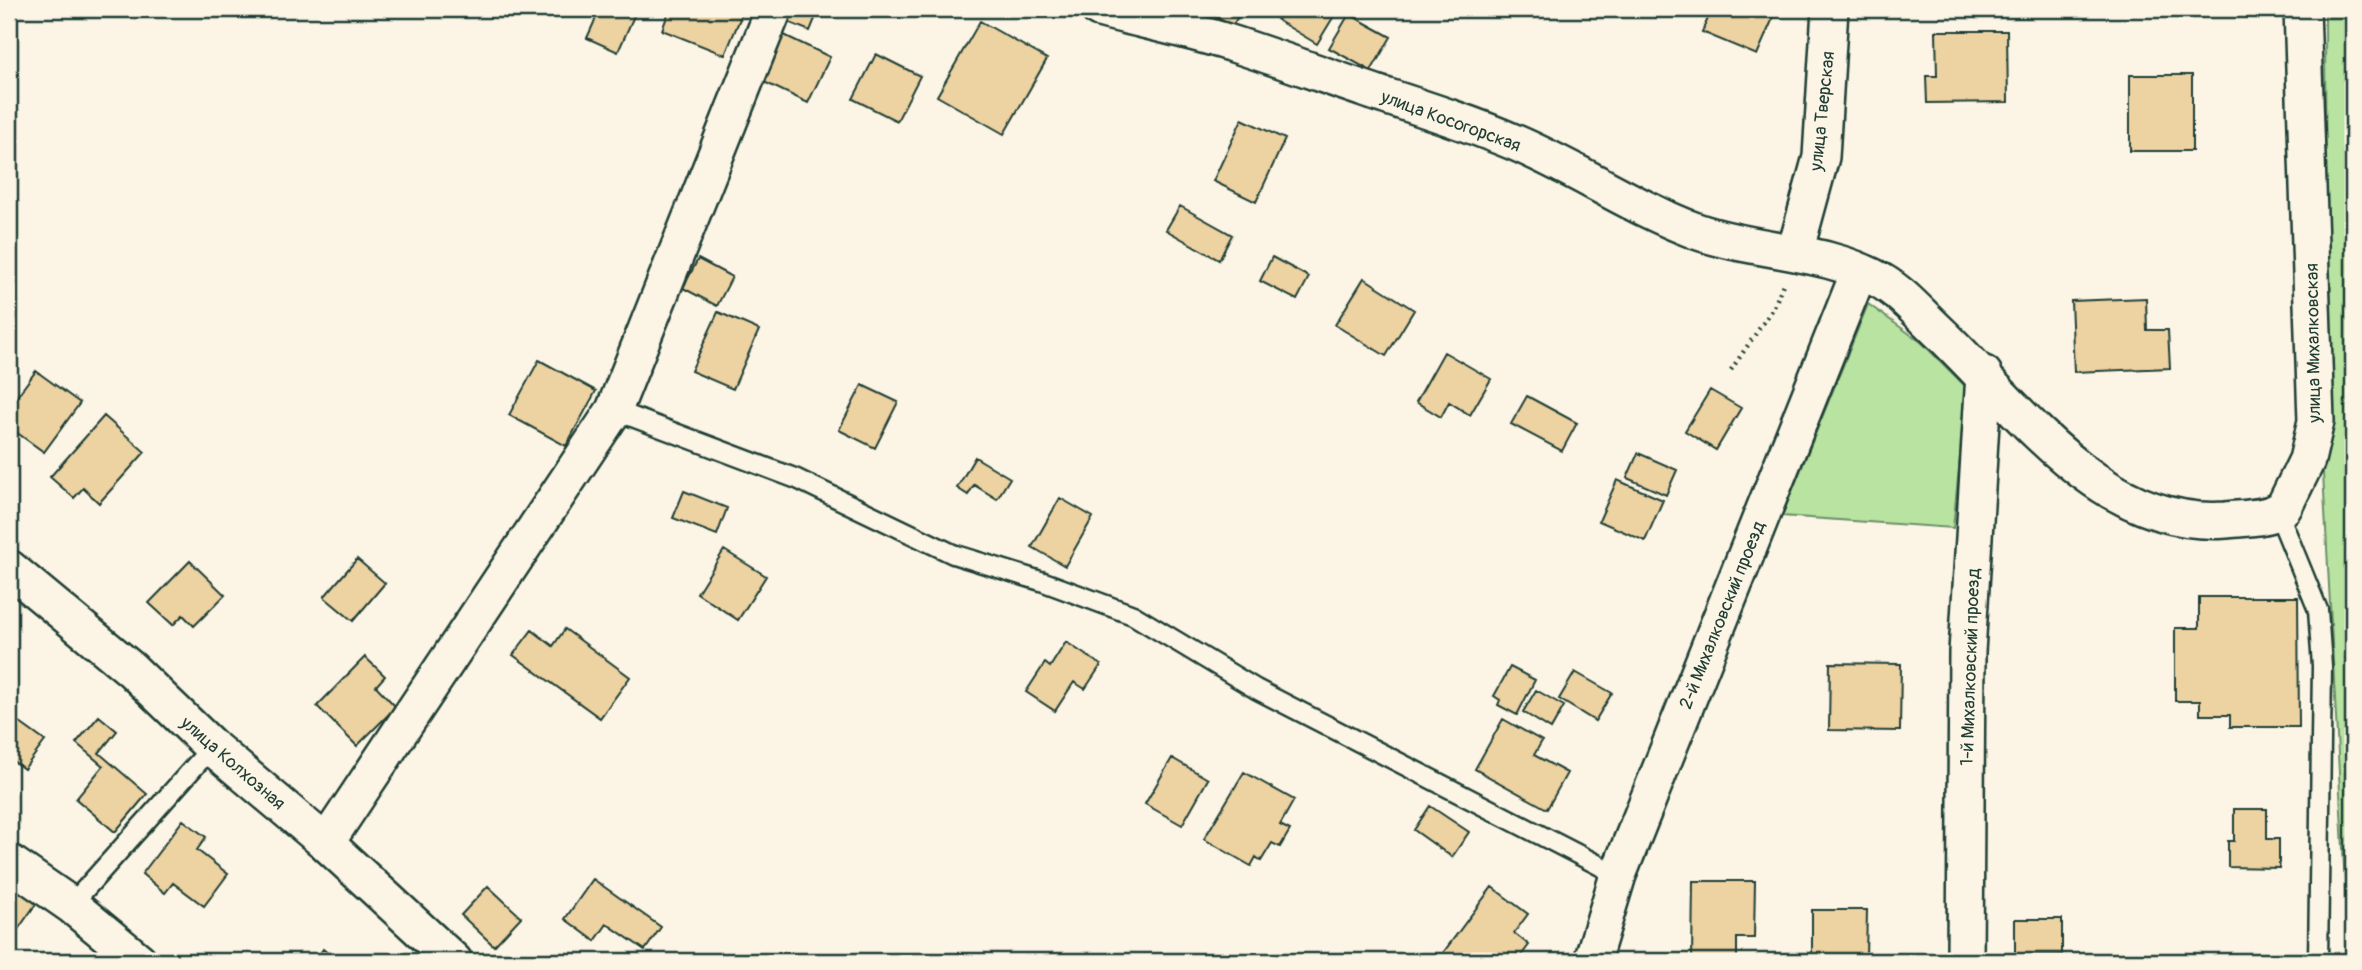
<svg xmlns="http://www.w3.org/2000/svg" width="2362" height="970" font-family="Pangolin,sans-serif">
<rect width="100%" height="100%" fill="#fcf5e5"/>
<filter id="ink" filterUnits="userSpaceOnUse"><feTurbulence type="fractalNoise" baseFrequency=".0143" numOctaves="2"/><feDisplacementMap in="SourceGraphic" scale="14" xChannelSelector="R" yChannelSelector="G"/><feConvolveMatrix kernelMatrix="1 2 1 2 8 2 1 2 1" color-interpolation-filters="sRGB"/></filter>
<g filter="url(#ink)">
<path fill="#b8e3a1" stroke="#6c906a" stroke-width="2" d="M2325 9H2353V961H2349L2322 454 2326 306Z
M1868 304 1921 342 1967 388 1953 528 1782 516Z"/>
<path fill="#edd2a2" stroke="#1f3d34" stroke-width="2" d="M600 9H648L646 13 637 9 618 52 587 38Z
M670 9H744L725 55 662 30Z
M784 9H819L810 31 780 19Z
M1203 9H1243L1232 26Z
M1283 9H1332L1337 11 1317 44 1277 20Z
M1712 9H1777L1757 55 1702 32Z
M1349 14 1391 37 1371 71 1329 48Z
M980 21 1047 59 1004 134 937 96Z
M1936 31H2007L2008 102 1927 103 1926 76H1937Z
M784 35 830 57 808 103 762 81Z
M876 54 920 76 897 121 853 99Z
M2130 75H2192V151H2130Z
M1242 119 1285 139 1256 202 1213 181Z
M1180 206 1232 235 1219 260 1166 230Z
M1272 257 1309 277 1297 300 1260 281Z
M698 259 732 277 717 306 683 288Z
M1364 278 1414 310 1386 356 1335 325Z
M2146 298 2147 330H2168L2170 368 2074 372 2071 301Z
M718 312 759 330 733 389 691 371Z
M1444 352 1491 379 1470 415 1449 402 1441 417 1416 402Z
M539 360 596 391 566 446 509 415Z
M36 371 80 403 44 452 9 427V407Z
M862 385 898 402 875 448 839 430Z
M1710 390 1741 408 1716 450 1685 431Z
M1527 396 1577 423 1562 451 1511 424Z
M104 416 145 452 99 503 83 488 74 498 50 477Z
M1638 453 1677 470 1666 495 1627 478Z
M975 457 1010 478 997 499 974 485 968 495 957 488Z
M1617 480 1663 500 1645 541 1599 521Z
M684 491 727 508 717 535 673 518Z
M1060 498 1093 517 1065 566 1032 547Z
M724 550 766 576 738 620 697 593Z
M357 559 385 583 353 621 324 597Z
M190 561 225 595 194 626 183 615 173 625 149 603Z
M2199 597H2298L2299 727H2230V715H2200V701H2175V628H2199Z
M565 629 630 677 600 718 513 655 532 630 553 646Z
M1066 642 1101 665 1085 689 1074 682 1055 711 1026 692 1045 663 1050 667Z
M365 657 385 676 376 686 396 707 357 746 317 706Z
M1830 663 1901 664 1900 731 1829 730Z
M1510 667 1535 680 1517 715 1498 705 1500 700 1494 696Z
M1575 672 1612 693 1595 721 1559 699Z
M1536 690 1564 706 1551 729 1523 712Z
M9 715 45 741 24 769 9 758Z
M99 716 117 731 99 753 147 794 115 832 76 799 103 766 76 743Z
M1503 719 1542 741 1534 755 1567 773 1547 809 1475 769Z
M1172 758 1208 779 1182 825 1145 804Z
M1244 772 1294 800 1280 825 1290 830 1280 847 1272 843 1261 861 1256 857 1251 866 1204 839Z
M1430 806 1469 832 1452 857 1414 830Z
M2234 809H2267V839H2279V868L2228 867V841H2234Z
M183 820 206 837 197 850 228 874 204 906 173 883 165 893 142 874Z
M9 879 38 901 9 942Z
M593 879 661 927 645 950 607 924 595 941 565 919Z
M1693 881H1755L1754 938H1737V961H1692Z
M488 886 521 917 494 946 461 915Z
M1492 887 1528 914 1514 933 1529 945 1517 961H1437Z
M1812 910H1867L1866 957 1812 956Z
M2015 919H2062V955H2015Z
M323 949 337 961H315Z"/>
<g fill="none" stroke-linecap="round" stroke-linejoin="round">
<g stroke="#1f3d34" stroke-width="23">
<path id="service" d="M614 410 797 479 953 554 1044 582 1133 615 1256 689 1618 875
M2278 512 2318 610 2322 666 2318 961
M71 905 212 747"/>
</g>
<g stroke="#1f3d34" stroke-width="40">
<path id="minor" d="M1099 9C1141 20 1185 29 1227 42 1278 58 1328 77 1379 94 1425 109 1472 124 1516 143 1577 169 1634 208 1696 231 1755 252 1825 249 1881 281 1902 293 1919 313 1936 329 2018 406 2100 529 2226 520 2244 518 2270 519 2284 507L2307 460 2316 421 2302 9
M1795 252 1821 157 1830 9
M9 568 132 670 212 747 326 843 454 961
M326 843 614 410 774 9
M9 862 71 905 139 961
M1592 961 1618 875 1859 272
M1965 961 1967 652 1984 374"/>
</g>
<path stroke="#1f3d34" stroke-width="4.5" stroke-dasharray="2 5" stroke-linecap="butt" d="M1731 370 1774 307 1783 284"/>
<use href="#service" stroke="#fcf5e5" stroke-width="18"/>
<use href="#minor" stroke="#fcf5e5" stroke-width="35"/>
</g>
</g>
<g text-anchor="middle" stroke-width="5" stroke-linejoin="round" paint-order="stroke">
<g font-size="18" fill="#1f3d34" stroke="#fcf5e5">
<text transform="translate(1822 111) rotate(-84)" y="6">улица Тверская</text>
<text transform="translate(1451 121) rotate(20)" y="6">улица Косогорская</text>
<text transform="translate(2313 343) rotate(-91)" y="6">улица Михалковская</text>
<text transform="translate(1722 615) rotate(-68)" y="6">2-й Михалковский проезд</text>
<text transform="translate(1970 667) rotate(-88)" y="6">1-й Михалковский проезд</text>
<text transform="translate(233 763) rotate(41)" y="6">улица Колхозная</text>
</g>
</g>
<rect width="2362" height="970" fill="none" stroke="#fcf5e5" stroke-width="35"/>
<rect x="18" y="18" width="2327" height="935" fill="none" stroke="#1f3d34" stroke-width="2.5" filter="url(#ink)"/>
</svg>
